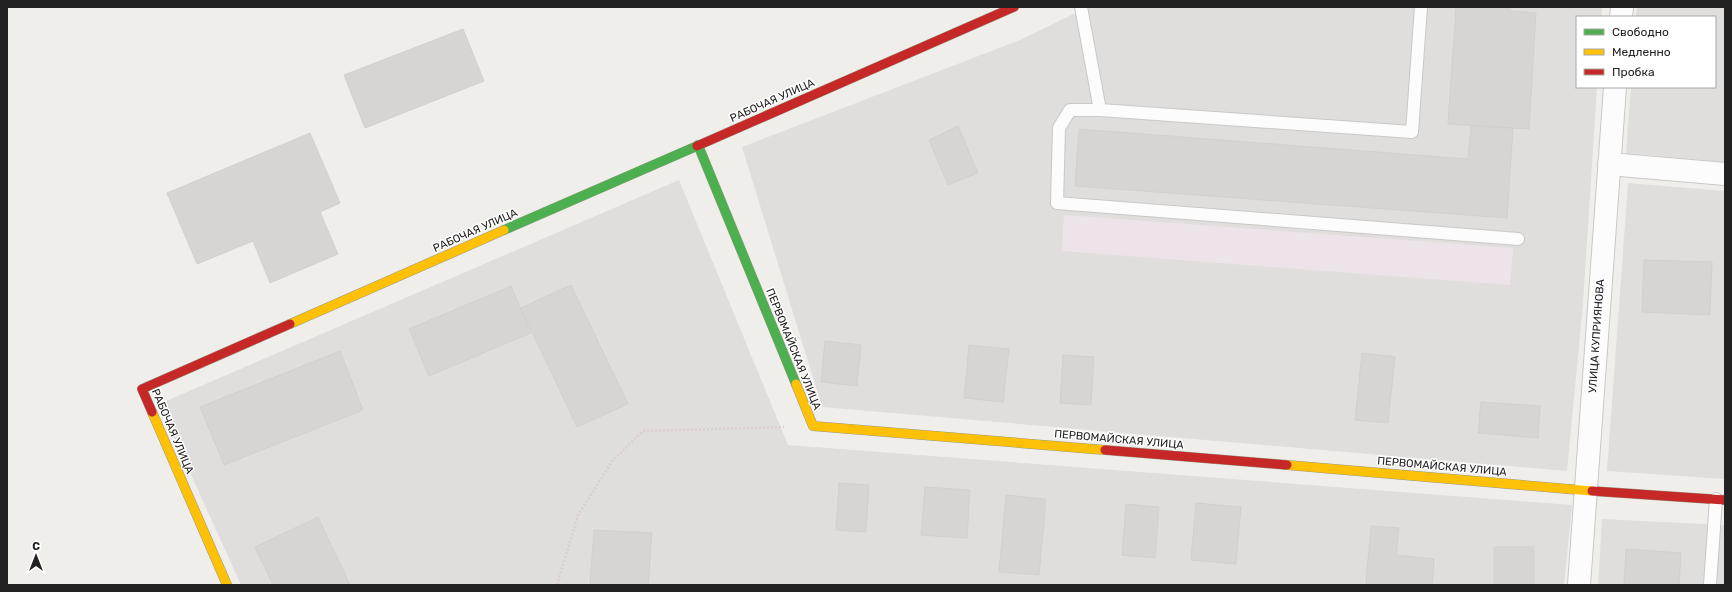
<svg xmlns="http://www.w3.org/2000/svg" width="1732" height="592" font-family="Rubik,sans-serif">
<rect width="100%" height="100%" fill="#f0eeeb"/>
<path fill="#dfdedc" d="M1088 7H1602V17H1577V87H1597L1583 304 1567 471 822 407 742 147 1020 40Z
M1637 7H1725V162L1626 153 1631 87H1715V17H1636Z
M679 180 788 445 1572 505 1564 585H241L159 404Z
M1628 183 1725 191V479L1607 471Z
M1602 519 1725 525V585H1598Z"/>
<path fill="#ede4e9" d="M1064 215 1513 248 1510 285 1062 251Z"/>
<path fill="#d7d4d2" stroke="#d3d0cc" d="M1456 7H1510V11L1536 13 1529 129 1448 124Z
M463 29 484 81 365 128 344 75Z
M958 126 978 173 948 185 929 140Z
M1471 126 1513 128 1507 218 1075 186 1079 129 1468 159Z
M310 133 340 203 320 212 338 254 270 283 253 241 197 264 167 193Z
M1644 260 1712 262 1710 315 1642 312Z
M571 285 628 404 577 427 521 308Z
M511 286 531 333 429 376 409 329Z
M825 341 861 345 857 386 821 382Z
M969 345 1009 349 1003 402 964 398Z
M340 351 363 410 224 465 200 407Z
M1362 353 1395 357 1388 423 1355 420Z
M1063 355 1094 357 1091 405 1060 403Z
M1481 402 1540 406 1538 438 1478 433Z
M839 483 869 485 866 532 836 530Z
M925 487 970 490 967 538 921 535Z
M1006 495 1046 499 1039 575 999 572Z
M1196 503 1241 507 1236 564 1191 560Z
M1126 504 1159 507 1155 558 1122 555Z
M318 517 350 585H273L255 547Z
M1371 526 1399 528 1396 555 1434 559 1432 585 1366 584Z
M594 530 652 533 648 585H590Z
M1494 547H1534V585H1494Z
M1626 549 1681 553 1679 585H1624Z"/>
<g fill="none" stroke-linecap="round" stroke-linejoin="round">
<g stroke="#c9c8c7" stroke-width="14">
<path id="lane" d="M1081 7 1100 110 1412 132 1421 7
M1100 110H1070L1059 128 1057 203 1518 239
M1710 585 1716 499"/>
</g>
<g stroke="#c9c8c7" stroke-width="24">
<path id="street" d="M1621 17 1622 7
M1609 164 1725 174
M1579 585 1615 87"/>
</g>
<g stroke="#999a82" stroke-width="10">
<path id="fast" d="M698 145 796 384
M504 230 697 146"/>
</g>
<g stroke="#999a82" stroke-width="10">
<path id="slow" d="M290 324 504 230
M796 384 813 426 1105 450
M152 412 227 585
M1287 465 1592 491"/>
</g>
<g stroke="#999a82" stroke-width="10">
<path id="jam" d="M697 146 1014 7
M152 412 142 389 290 324
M1105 450 1287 465
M1592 491 1725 500"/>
</g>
<path stroke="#dccecd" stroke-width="2.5" stroke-dasharray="2 2" stroke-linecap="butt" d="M557 585 578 515 613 460 643 431 784 427"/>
<use href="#lane" stroke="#fdfcfc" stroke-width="12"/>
<use href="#street" stroke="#fdfcfc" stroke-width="22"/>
<use href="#fast" stroke="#4caf50" stroke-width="9"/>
<use href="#slow" stroke="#ffc107" stroke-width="9"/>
<use href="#jam" stroke="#c62828" stroke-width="9"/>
</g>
<g text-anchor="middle" stroke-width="3" stroke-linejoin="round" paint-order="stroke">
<g font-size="11" fill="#222" stroke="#fff">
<text transform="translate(772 100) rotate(-24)" y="4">РАБОЧАЯ УЛИЦА</text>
<text transform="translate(475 230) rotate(-24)" y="4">РАБОЧАЯ УЛИЦА</text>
<text transform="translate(1596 336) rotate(-86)" y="4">УЛИЦА КУПРИЯНОВА</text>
<text transform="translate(794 349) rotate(68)" y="4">ПЕРВОМАЙСКАЯ УЛИЦА</text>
<text transform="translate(173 431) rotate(67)" y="4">РАБОЧАЯ УЛИЦА</text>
<text transform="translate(1119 439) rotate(5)" y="4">ПЕРВОМАЙСКАЯ УЛИЦА</text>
<text transform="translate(1442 466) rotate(5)" y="4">ПЕРВОМАЙСКАЯ УЛИЦА</text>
</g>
</g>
<rect width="1732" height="592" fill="none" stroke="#222222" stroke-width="16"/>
<rect x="1576" y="16" width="140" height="72" fill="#ffffff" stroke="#a7a7a7"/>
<rect x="1584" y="29" width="20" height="6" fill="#4caf50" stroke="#a7a7a7"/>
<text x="1612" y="36" font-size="12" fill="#222222">Свободно</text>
<rect x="1584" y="49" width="20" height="6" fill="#ffc107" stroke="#a7a7a7"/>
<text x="1612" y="56" font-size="12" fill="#222222">Медленно</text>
<rect x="1584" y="69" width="20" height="6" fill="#c62828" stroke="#a7a7a7"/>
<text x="1612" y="76" font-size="12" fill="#222222">Пробка</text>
<g transform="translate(36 556)" stroke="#ffffff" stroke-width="3" paint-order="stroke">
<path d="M0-3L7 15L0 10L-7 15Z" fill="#222222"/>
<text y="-6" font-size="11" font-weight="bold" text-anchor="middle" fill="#222222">С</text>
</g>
</svg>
